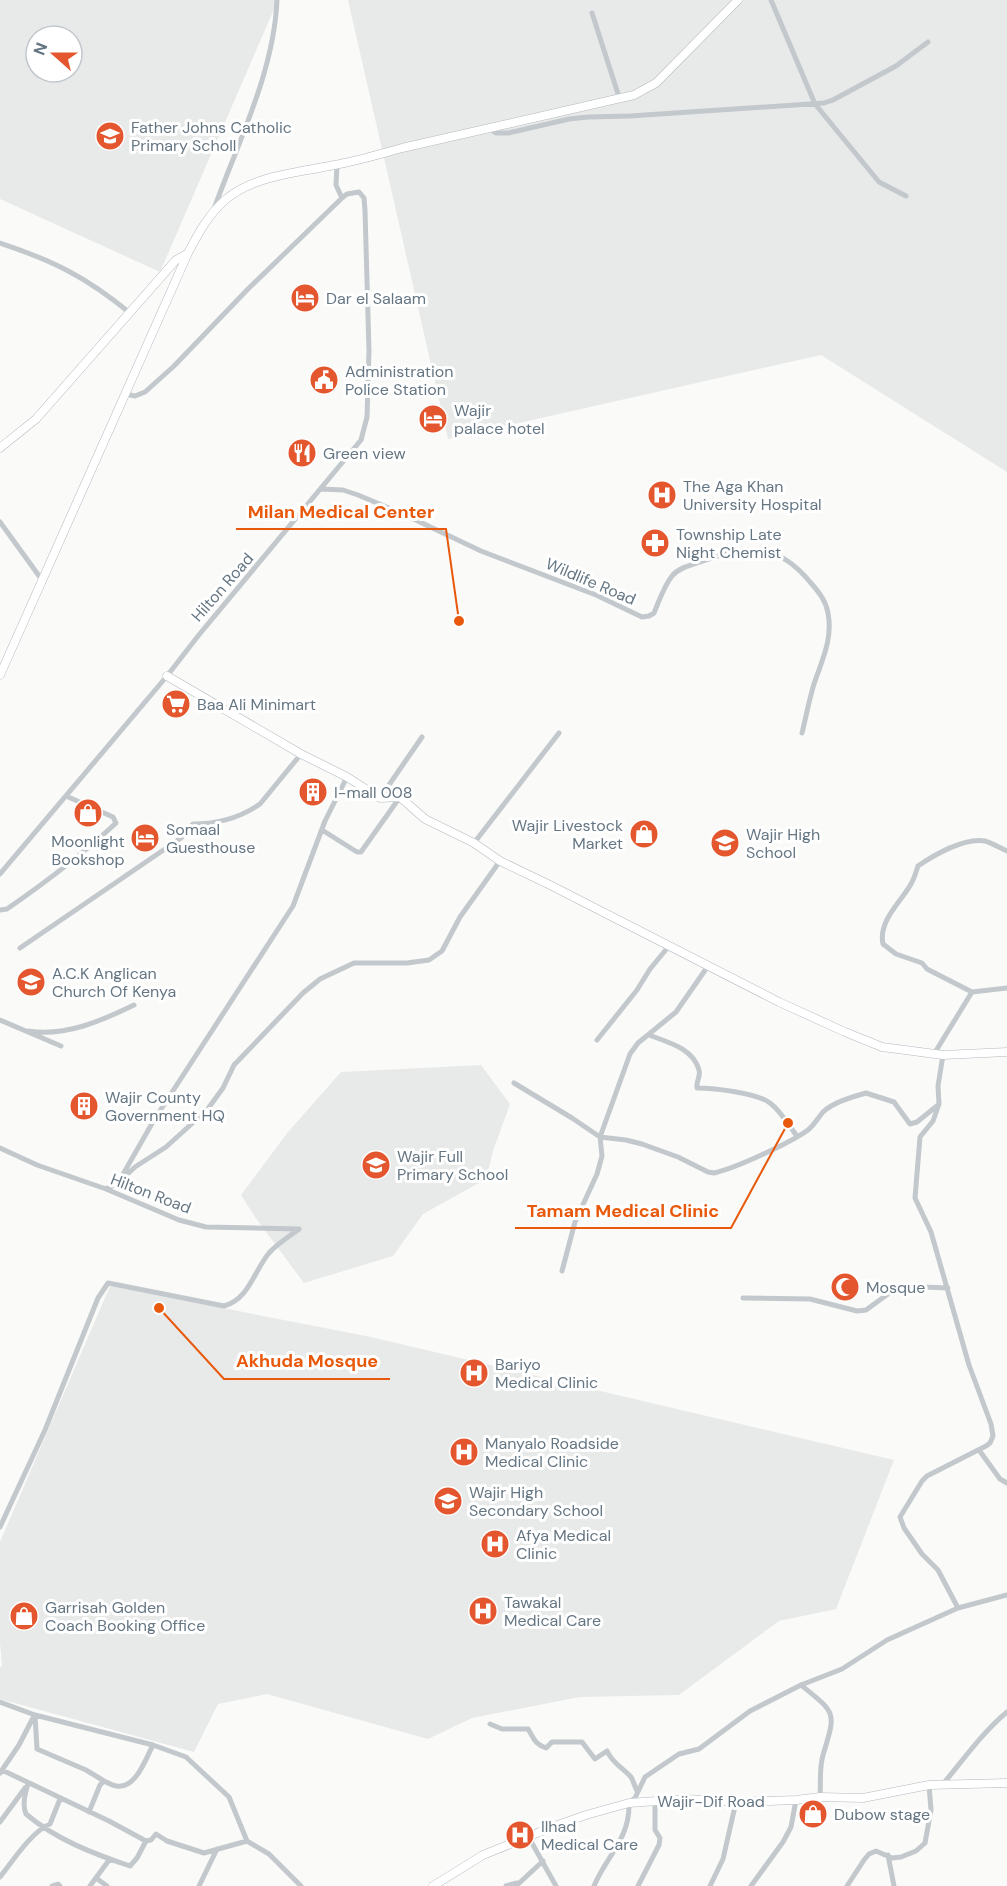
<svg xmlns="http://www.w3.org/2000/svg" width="1007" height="1886" font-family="'DM Sans',sans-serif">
<rect width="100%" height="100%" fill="#fafaf8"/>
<path fill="#e8e9e9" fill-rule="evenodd" d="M0 0H278L160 272 0 199ZM36 36H72V72H36Z
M348 0H1007V472L821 355 448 439Z
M481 1065 510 1104 493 1151 486 1179 423 1214 393 1256 304 1283 255 1217 241 1195 288 1132 341 1072Z
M110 1286 371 1337 894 1460 836 1609 779 1621 679 1695 580 1697 472 1718 428 1739 267 1694 218 1704 194 1752 0 1699V1668L2 1665 0 1643V1542Z"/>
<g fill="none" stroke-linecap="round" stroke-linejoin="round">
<g stroke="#b3babf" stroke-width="9">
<path id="secondary" d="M0 448 36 419 176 260 187 254
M0 675 188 253C198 234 208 215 225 200 254 175 298 173 334 165 357 161 380 154 402 148L634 95 656 83 738 0
M167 676 301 754 347 777 380 798 400 797 425 819 474 843 500 861 550 885 779 1002 845 1032 882 1047 943 1055 1007 1052
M433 1886 483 1855 552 1827 586 1815 629 1803 686 1799 736 1802 796 1800 820 1797 863 1798 929 1785 1007 1783"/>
</g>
<path stroke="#c3c8cc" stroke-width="5" d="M771 0 815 104 879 182 906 196
M592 13 620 100
M490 129 496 133H508L569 119 588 117 630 116 824 103 833 100 896 66 928 42
M214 209C238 142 274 72 277 0
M0 243C54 261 86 277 130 313
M125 394 135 396 145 392 174 366 248 289 342 198
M321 489 343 490 358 495 403 514 481 551 596 595 642 617 649 616 654 613C659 601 664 586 672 576 678 568 691 565 700 562 747 545 776 541 810 582 819 592 826 601 828 613 833 639 822 660 814 684 809 700 806 717 802 733
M0 522 42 580
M380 798 422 737
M322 830 357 852H361L400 797
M474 843 559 733
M1007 851C1000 848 992 843 985 841 965 837 934 855 918 866 916 872 914 879 911 884 901 902 878 921 883 944L896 954 922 963 927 969 972 992 1007 988
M0 874 167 676 198 636 361 440 367 417 369 351 365 210 364 198 359 192 347 194 342 198 336 185 337 165
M0 910 7 909C46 882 82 855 116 823L113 817 66 796
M20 948 181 838 193 824C216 824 240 818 260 804L301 754
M0 1020 61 1046
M28 1031C65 1037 101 1021 134 1005
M649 1035C667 1042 693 1048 699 1070 701 1076 696 1081 697 1088 714 1088 757 1093 770 1103 781 1111 789 1126 797 1136
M597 1040 637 990 650 969 669 946
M934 1054 972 992
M943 1055 938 1086 939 1104 933 1121 920 1137 915 1198 931 1232 969 1365 991 1424 993 1436 990 1443 986 1446 927 1476 922 1481 900 1517 904 1528 922 1554 938 1570 958 1608
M514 1083 572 1118 600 1137 626 1140 642 1144 678 1157 708 1172 714 1173C736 1168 790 1143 808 1130 814 1125 818 1118 823 1112 834 1102 852 1097 866 1093L894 1102 910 1124 917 1122 938 1105
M0 1148 37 1165 106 1189 179 1220 206 1227 299 1229
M118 1183 135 1167 166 1147 207 1110 223 1088 234 1065 303 993 320 979 354 963H407L429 960 442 951 460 917 500 861
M106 1189 118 1183 154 1120 293 906 325 821 347 777
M562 1271 575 1222 597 1174 602 1156 600 1137 630 1054 638 1043 676 1012 708 966
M743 1298 810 1299 857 1311 866 1310 899 1286 948 1288
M979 1450 1000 1479 1007 1483
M0 1527 45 1430 98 1298 108 1283 224 1306C249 1299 254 1271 269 1253 277 1244 290 1236 299 1229
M801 1685C837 1714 836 1712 823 1755 819 1768 821 1783 820 1797
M0 1702 35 1715 153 1745 186 1757 229 1797 247 1841 269 1854 301 1886
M35 1715 37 1749 86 1770 104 1781
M490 1724 502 1729H528C534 1738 534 1744 546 1748L552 1742H582L595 1759 607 1751C613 1764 622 1767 631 1777 633 1780 635 1787 637 1791
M2 1770 109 1821 146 1841 151 1840 156 1834 167 1841 204 1853 247 1841
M0 1773 19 1745 34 1716
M28 1784C25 1793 22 1805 26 1814 55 1839 94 1854 130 1866L137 1858 146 1841
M943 1784C964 1759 982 1733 1007 1712
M89 1812 100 1785 104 1781C108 1783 113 1786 117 1786 136 1789 146 1758 153 1745
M0 1822 25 1788
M528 1836 556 1886
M888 1855 894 1886
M0 1877C12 1862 32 1831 50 1824L60 1799
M96 1878 107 1886
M52 1886 58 1884 60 1886
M90 1886 109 1860
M199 1886 217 1849
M506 1886 517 1883
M516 1886 543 1861
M594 1886C607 1855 630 1839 629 1803L635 1798 645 1777 679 1754 699 1749 750 1711 801 1685 842 1669 887 1640 958 1608 1007 1595
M638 1886 659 1845 660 1838 655 1830V1800
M710 1886 723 1859 736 1802
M751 1886 783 1842 791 1827 796 1800
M847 1886 864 1860 869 1854 876 1851 892 1858 901 1857 916 1851 925 1843 931 1810 929 1785"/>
<use href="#secondary" stroke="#fff" stroke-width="8"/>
</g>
<defs>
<g id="school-disc" transform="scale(1.5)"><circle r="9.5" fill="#e4572e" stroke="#fff"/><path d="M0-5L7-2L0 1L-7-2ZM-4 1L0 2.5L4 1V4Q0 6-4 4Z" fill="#fff"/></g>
<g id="hotel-disc" transform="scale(1.5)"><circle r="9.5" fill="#e4572e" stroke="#fff"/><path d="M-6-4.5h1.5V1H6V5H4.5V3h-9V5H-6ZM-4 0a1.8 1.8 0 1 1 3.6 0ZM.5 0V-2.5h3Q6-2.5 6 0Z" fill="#fff"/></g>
<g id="civic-disc" transform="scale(1.5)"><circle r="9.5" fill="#e4572e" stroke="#fff"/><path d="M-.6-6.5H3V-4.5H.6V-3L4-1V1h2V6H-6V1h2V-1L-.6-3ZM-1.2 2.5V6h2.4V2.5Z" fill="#fff"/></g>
<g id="restaurant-disc" transform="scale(1.5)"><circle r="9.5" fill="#e4572e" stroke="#fff"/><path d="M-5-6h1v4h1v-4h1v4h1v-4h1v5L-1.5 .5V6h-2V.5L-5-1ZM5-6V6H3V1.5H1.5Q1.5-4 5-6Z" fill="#fff"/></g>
<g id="hospital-disc" transform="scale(1.5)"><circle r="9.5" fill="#e4572e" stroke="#fff"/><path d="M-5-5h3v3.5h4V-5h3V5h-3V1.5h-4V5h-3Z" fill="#fff"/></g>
<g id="pharmacy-disc" transform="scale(1.5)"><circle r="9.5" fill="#e4572e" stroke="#fff"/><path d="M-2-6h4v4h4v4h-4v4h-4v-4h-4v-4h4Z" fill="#fff"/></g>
<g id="supermarket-disc" transform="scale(1.5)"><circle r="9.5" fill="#e4572e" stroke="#fff"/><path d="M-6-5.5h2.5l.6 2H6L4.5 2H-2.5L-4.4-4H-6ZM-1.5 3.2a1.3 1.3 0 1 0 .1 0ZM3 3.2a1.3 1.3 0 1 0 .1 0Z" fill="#fff"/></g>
<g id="building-disc" transform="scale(1.5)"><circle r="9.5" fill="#e4572e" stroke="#fff"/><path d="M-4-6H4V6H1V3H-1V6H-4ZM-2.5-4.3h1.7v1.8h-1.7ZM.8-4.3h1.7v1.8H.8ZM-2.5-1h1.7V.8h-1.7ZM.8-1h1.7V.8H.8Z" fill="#fff"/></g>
<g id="shop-disc" transform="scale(1.5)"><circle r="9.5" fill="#e4572e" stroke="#fff"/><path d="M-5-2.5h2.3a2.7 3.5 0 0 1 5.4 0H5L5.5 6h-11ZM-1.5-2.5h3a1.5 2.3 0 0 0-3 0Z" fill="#fff"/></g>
<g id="mosque-disc" transform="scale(1.5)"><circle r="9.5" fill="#e4572e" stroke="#fff"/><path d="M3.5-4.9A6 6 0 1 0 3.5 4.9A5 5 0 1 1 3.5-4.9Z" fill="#fff"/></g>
</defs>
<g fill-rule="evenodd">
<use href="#school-disc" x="110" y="136"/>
<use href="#hotel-disc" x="305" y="298"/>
<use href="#civic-disc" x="324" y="380"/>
<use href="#hotel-disc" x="433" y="419"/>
<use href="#restaurant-disc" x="302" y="453"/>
<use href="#hospital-disc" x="662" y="495"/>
<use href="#pharmacy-disc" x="655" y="543"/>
<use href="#supermarket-disc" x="176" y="704"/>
<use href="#building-disc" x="313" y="792"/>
<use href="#shop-disc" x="88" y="813"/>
<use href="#shop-disc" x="644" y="834"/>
<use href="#hotel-disc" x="145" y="838"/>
<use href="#school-disc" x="725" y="843"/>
<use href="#school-disc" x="31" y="982"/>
<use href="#building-disc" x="84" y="1106"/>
<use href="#school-disc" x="376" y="1165"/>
<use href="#mosque-disc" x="845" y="1287"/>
<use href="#hospital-disc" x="474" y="1373"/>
<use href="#hospital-disc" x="464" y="1452"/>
<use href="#school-disc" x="448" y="1501"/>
<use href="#hospital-disc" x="495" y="1544"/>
<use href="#hospital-disc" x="483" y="1611"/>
<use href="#shop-disc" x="24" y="1616"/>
<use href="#shop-disc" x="813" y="1814"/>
<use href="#hospital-disc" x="520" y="1835"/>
</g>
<g text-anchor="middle" stroke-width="6" stroke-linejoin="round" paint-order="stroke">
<g font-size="16" fill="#657683" stroke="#fff" text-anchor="start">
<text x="131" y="133">Father Johns Catholic<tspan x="131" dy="18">Primary Scholl</tspan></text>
<text x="326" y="304">Dar el Salaam</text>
<text x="345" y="377">Administration<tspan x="345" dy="18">Police Station</tspan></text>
<text x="454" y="416">Wajir<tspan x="454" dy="18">palace hotel</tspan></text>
<text x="323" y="459">Green view</text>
<text x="683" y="492">The Aga Khan<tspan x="683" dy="18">University Hospital</tspan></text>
<text x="676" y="540">Township Late<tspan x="676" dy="18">Night Chemist</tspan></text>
<text x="197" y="710">Baa Ali Minimart</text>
<text x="334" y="798">I-mall 008</text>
<text x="623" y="831" text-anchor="end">Wajir Livestock<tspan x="623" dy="18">Market</tspan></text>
<text x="166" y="835">Somaal<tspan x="166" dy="18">Guesthouse</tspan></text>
<text x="746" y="840">Wajir High<tspan x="746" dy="18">School</tspan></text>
<text x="88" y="847" text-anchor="middle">Moonlight<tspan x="88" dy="18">Bookshop</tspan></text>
<text x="52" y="979">A.C.K Anglican<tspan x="52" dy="18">Church Of Kenya</tspan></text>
<text x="105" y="1103">Wajir County<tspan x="105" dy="18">Government HQ</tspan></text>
<text x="397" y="1162">Wajir Full<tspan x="397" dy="18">Primary School</tspan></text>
<text x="866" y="1293">Mosque</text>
<text x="495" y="1370">Bariyo<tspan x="495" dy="18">Medical Clinic</tspan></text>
<text x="485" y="1449">Manyalo Roadside<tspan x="485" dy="18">Medical Clinic</tspan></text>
<text x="469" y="1498">Wajir High<tspan x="469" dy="18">Secondary School</tspan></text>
<text x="516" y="1541">Afya Medical<tspan x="516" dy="18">Clinic</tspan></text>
<text x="504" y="1608">Tawakal<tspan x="504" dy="18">Medical Care</tspan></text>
<text x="45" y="1613">Garrisah Golden<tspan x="45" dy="18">Coach Booking Office</tspan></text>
<text x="834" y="1820">Dubow stage</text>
<text x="541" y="1832">Ilhad<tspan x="541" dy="18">Medical Care</tspan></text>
</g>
<g font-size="16" fill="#657683" stroke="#fff">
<text transform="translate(591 581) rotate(23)" y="6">Wildlife Road</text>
<text transform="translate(222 587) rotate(-49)" y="6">Hilton Road</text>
<text transform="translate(151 1193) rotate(21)" y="6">Hilton Road</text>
<text x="711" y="1807">Wajir-Dif Road</text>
</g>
</g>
<path fill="none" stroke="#e8590c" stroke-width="2" d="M459 621L446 529H236M788 1123L731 1228H515M159 1308L224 1379H390"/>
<g fill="#e8590c" stroke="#fff" stroke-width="2">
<circle cx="459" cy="621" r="6"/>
<circle cx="788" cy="1123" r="6"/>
<circle cx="159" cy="1308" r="6"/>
</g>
<g font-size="18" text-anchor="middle" font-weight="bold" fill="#e8590c" stroke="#fff" stroke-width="6" stroke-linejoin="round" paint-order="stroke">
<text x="341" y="518">Milan Medical Center</text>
<text x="623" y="1217">Tamam Medical Clinic</text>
<text x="307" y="1367">Akhuda Mosque</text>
</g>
<g transform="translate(54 54) rotate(291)"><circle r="28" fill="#ffffff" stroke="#c1c8cd" stroke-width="1.5"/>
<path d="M0-4.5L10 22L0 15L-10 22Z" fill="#e4572e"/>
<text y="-9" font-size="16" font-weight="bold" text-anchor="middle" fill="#657683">N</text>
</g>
</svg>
